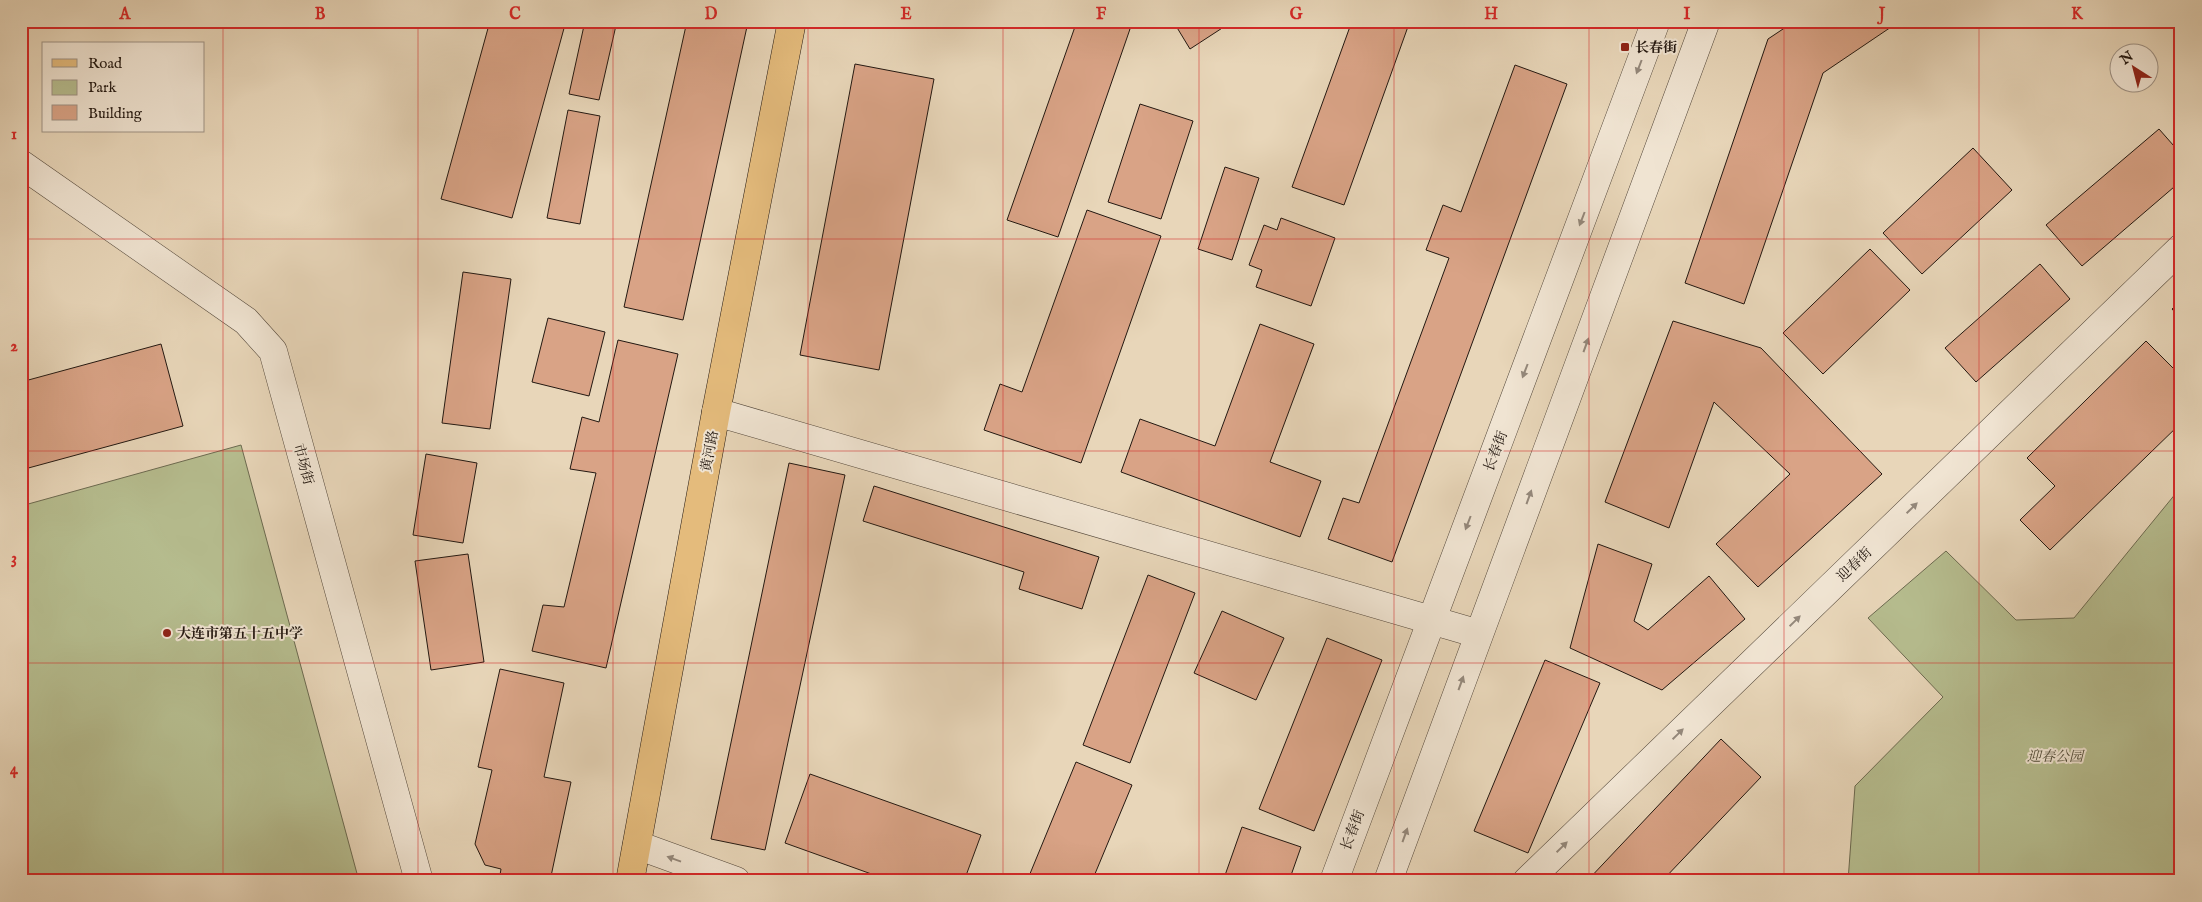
<svg xmlns="http://www.w3.org/2000/svg" width="2202" height="902" font-family="'IM FELL English','Noto Serif SC',serif">
<rect width="100%" height="100%" fill="#e8d6b9"/>
<filter id="stains"><feTurbulence type="fractalNoise" baseFrequency=".004" numOctaves="4"/><feColorMatrix values="0 0 0 0 .2 0 0 0 0 .09 0 0 0 0 .02 0 0 0 .5 -.17"/></filter>
<radialGradient id="worn" r=".72"><stop offset=".6" stop-color="#630" stop-opacity="0"/><stop offset="1" stop-color="#630" stop-opacity=".3"/></radialGradient>
<path fill="#b6bd8f" stroke="#6c6a50" d="M241 445 359 881H21V506Z
M2181 487V881H1848L1855 786 1943 697 1868 618 1946 551 2016 620 2074 618Z"/>
<path fill="#d9a386" stroke="#231811" d="M490 21H566L512 218 441 199Z
M585 21H617L599 100 569 94Z
M687 21 748 22 683 320 624 307Z
M915 21H935L934 25Z
M1077 21H1108L1130 29 1058 237 1007 220Z
M1173 21H1233L1190 49Z
M1352 21H1410L1344 205 1292 187Z
M1534 21H1546L1539 27Z
M1795 21H1900L1823 73 1744 304 1685 283 1768 39Z
M855 64 934 79 879 370 800 355Z
M1515 65 1567 84 1392 562 1328 539 1343 498 1359 503 1449 258 1426 250 1443 205 1461 212Z
M1140 104 1193 121 1161 219 1108 202Z
M568 110 600 116 580 224 547 218Z
M2159 129 2181 154V181L2082 266 2046 225Z
M1973 148 2012 190 1922 274 1883 233Z
M1225 167 1259 178 1232 260 1198 249Z
M1087 210 1161 236 1081 463 984 430 1000 384 1022 392Z
M1281 218 1335 238 1311 306 1256 287 1262 270 1249 265 1264 225 1277 230Z
M1870 249 1910 290 1823 374 1783 333Z
M2040 264 2070 299 1976 382 1945 348Z
M463 272 511 279 490 429 442 423Z
M2181 301V319L2172 309Z
M548 318 605 332 589 396 532 382Z
M1673 321 1761 348 1882 474 1758 587 1716 544 1790 474 1714 402 1669 528 1605 502Z
M1260 324 1314 344 1270 462 1321 481 1300 537 1121 472 1140 419 1215 446Z
M618 340 678 354 606 668 532 651 543 605 564 607 596 473 570 469 582 417 599 422Z
M2146 341 2181 376V423L2050 550 2020 520 2055 486 2027 458Z
M161 344 183 426 21 470V382Z
M426 454 477 463 463 543 413 535Z
M789 463 845 475 765 850 711 839Z
M874 486 1099 557 1082 609 1019 589 1024 572 863 521Z
M1598 544 1652 564 1634 621 1648 630 1709 576 1745 619 1662 690 1570 648Z
M468 554 484 662 431 670 415 561Z
M1148 575 1195 593 1130 763 1083 745Z
M1222 611 1284 638 1256 700 1194 673Z
M1327 638 1382 660 1314 831 1259 809Z
M1545 660 1600 683 1528 853 1474 831Z
M500 669 564 683 544 777 571 782 550 881H499L501 869 485 865 475 844 492 770 478 767Z
M1721 739 1761 777 1662 881H1587Z
M1076 762 1132 785 1092 881H1027Z
M810 774 981 835 964 881H891L785 843Z
M1242 827 1301 847 1289 881H1223Z"/>
<g fill="none" stroke-linecap="round" stroke-linejoin="round">
<g stroke="#54483b" stroke-width="29">
<path id="minor" d="M21 164 246 321 273 351 419 881
M716 412 1479 634
M637 845 736 881
M1334 881 1656 21
M1388 881 1706 21
M1527 881 2181 248"/>
</g>
<g stroke="#231811" stroke-width="29">
<path id="major" d="M630 881 716 412 792 21"/>
</g>
<use href="#minor" stroke="#f0e4d2" stroke-width="28"/>
<use href="#major" stroke="#e4bb7c" stroke-width="28"/>
</g>
<defs><path id="oneway-solid" d="M-6-.8H1V-3.2L6.5 0L1 3.2V.8H-6Z" transform="scale(1.25)"/></defs>
<g fill="#94887b">
<use href="#oneway-solid" transform="translate(1639 67) rotate(111)"/>
<use href="#oneway-solid" transform="translate(1582 219) rotate(111)"/>
<use href="#oneway-solid" transform="translate(1586 345) rotate(-70)"/>
<use href="#oneway-solid" transform="translate(1525 371) rotate(111)"/>
<use href="#oneway-solid" transform="translate(1529 497) rotate(-70)"/>
<use href="#oneway-solid" transform="translate(1912 508) rotate(-44)"/>
<use href="#oneway-solid" transform="translate(1468 523) rotate(111)"/>
<use href="#oneway-solid" transform="translate(1795 621) rotate(-44)"/>
<use href="#oneway-solid" transform="translate(1461 683) rotate(-70)"/>
<use href="#oneway-solid" transform="translate(1678 734) rotate(-44)"/>
<use href="#oneway-solid" transform="translate(1405 835) rotate(-70)"/>
<use href="#oneway-solid" transform="translate(1562 847) rotate(-44)"/>
<use href="#oneway-solid" transform="translate(674 859) rotate(-160)"/>
</g>
<path fill="none" stroke="#d62828" stroke-width="1" stroke-opacity="0.55" d="M223 21V881M418 21V881M613 21V881M808 21V881M1003 21V881M1199 21V881M1394 21V881M1589 21V881M1784 21V881M1979 21V881M21 239H2181M21 451H2181M21 663H2181"/>
<g fill="#8f2418" stroke="#f0e4d2" stroke-width="2">
<rect x="1620" y="42" width="10" height="10" rx="2.5"/>
<circle cx="167" cy="633" r="5"/>
</g>
<g text-anchor="middle" stroke-width="4" stroke-linejoin="round" paint-order="stroke">
<g font-size="14" font-weight="bold" fill="#231811" stroke="#f0e4d2" text-anchor="start">
<text x="1635" y="52">长春街</text>
<text x="177" y="638">大连市第五十五中学</text>
</g>
<g font-size="14" fill="#231811" stroke="#f0e4d2">
<text transform="translate(709 451) rotate(-80)" y="5">黄河路</text>
<text transform="translate(1495 451) rotate(-69)" y="5">长春街</text>
<text transform="translate(304 464) rotate(75)" y="5">市场街</text>
<text transform="translate(1854 564) rotate(-44)" y="5">迎春街</text>
<text transform="translate(1352 830) rotate(-69)" y="5">长春街</text>
</g>
<g font-size="14" font-style="italic" fill="#4f4a37" stroke="#f0e4d2">
<text x="2055" y="761">迎春公园</text>
</g>
</g>
<rect width="2202" height="902" fill="none" stroke="#e8d6b9" stroke-width="55"/>
<rect x="42" y="42" width="162" height="90" fill="#f0e4d2" stroke="#9e9285"/>
<rect x="52" y="59" width="25" height="8" fill="#e4bb7c" stroke="#9e9285"/>
<text x="88" y="68" font-size="15" fill="#231811">Road</text>
<rect x="52" y="80" width="25" height="15" fill="#b6bd8f" stroke="#9e9285"/>
<text x="88" y="92" font-size="15" fill="#231811">Park</text>
<rect x="52" y="105" width="25" height="15" fill="#d9a386" stroke="#9e9285"/>
<text x="88" y="118" font-size="15" fill="#231811">Building</text>
<g transform="translate(2134 68) rotate(324)"><circle r="24" fill="#f0e4d2" stroke="#9e9285"/>
<path d="M0-4L9 19L0 12L-9 19Z" fill="#8f2418"/>
<text y="-8" font-size="14" font-weight="bold" text-anchor="middle" fill="#231811">N</text>
</g>
<rect x="28" y="28" width="2146" height="846" fill="none" stroke="#d62828" stroke-width="2"/>
<g font-size="16" text-anchor="middle" font-weight="bold" fill="#d62828">
<text x="125" y="19">A</text>
<text x="320" y="19">B</text>
<text x="515" y="19">C</text>
<text x="711" y="19">D</text>
<text x="906" y="19">E</text>
<text x="1101" y="19">F</text>
<text x="1296" y="19">G</text>
<text x="1491" y="19">H</text>
<text x="1687" y="19">I</text>
<text x="1882" y="19">J</text>
<text x="2077" y="19">K</text>
<text x="14" y="139">1</text>
<text x="14" y="351">2</text>
<text x="14" y="563">3</text>
<text x="14" y="774">4</text>
</g>
<rect width="100%" height="100%" filter="url(#stains)"/>
<rect width="100%" height="100%" fill="url(#worn)"/>
</svg>
